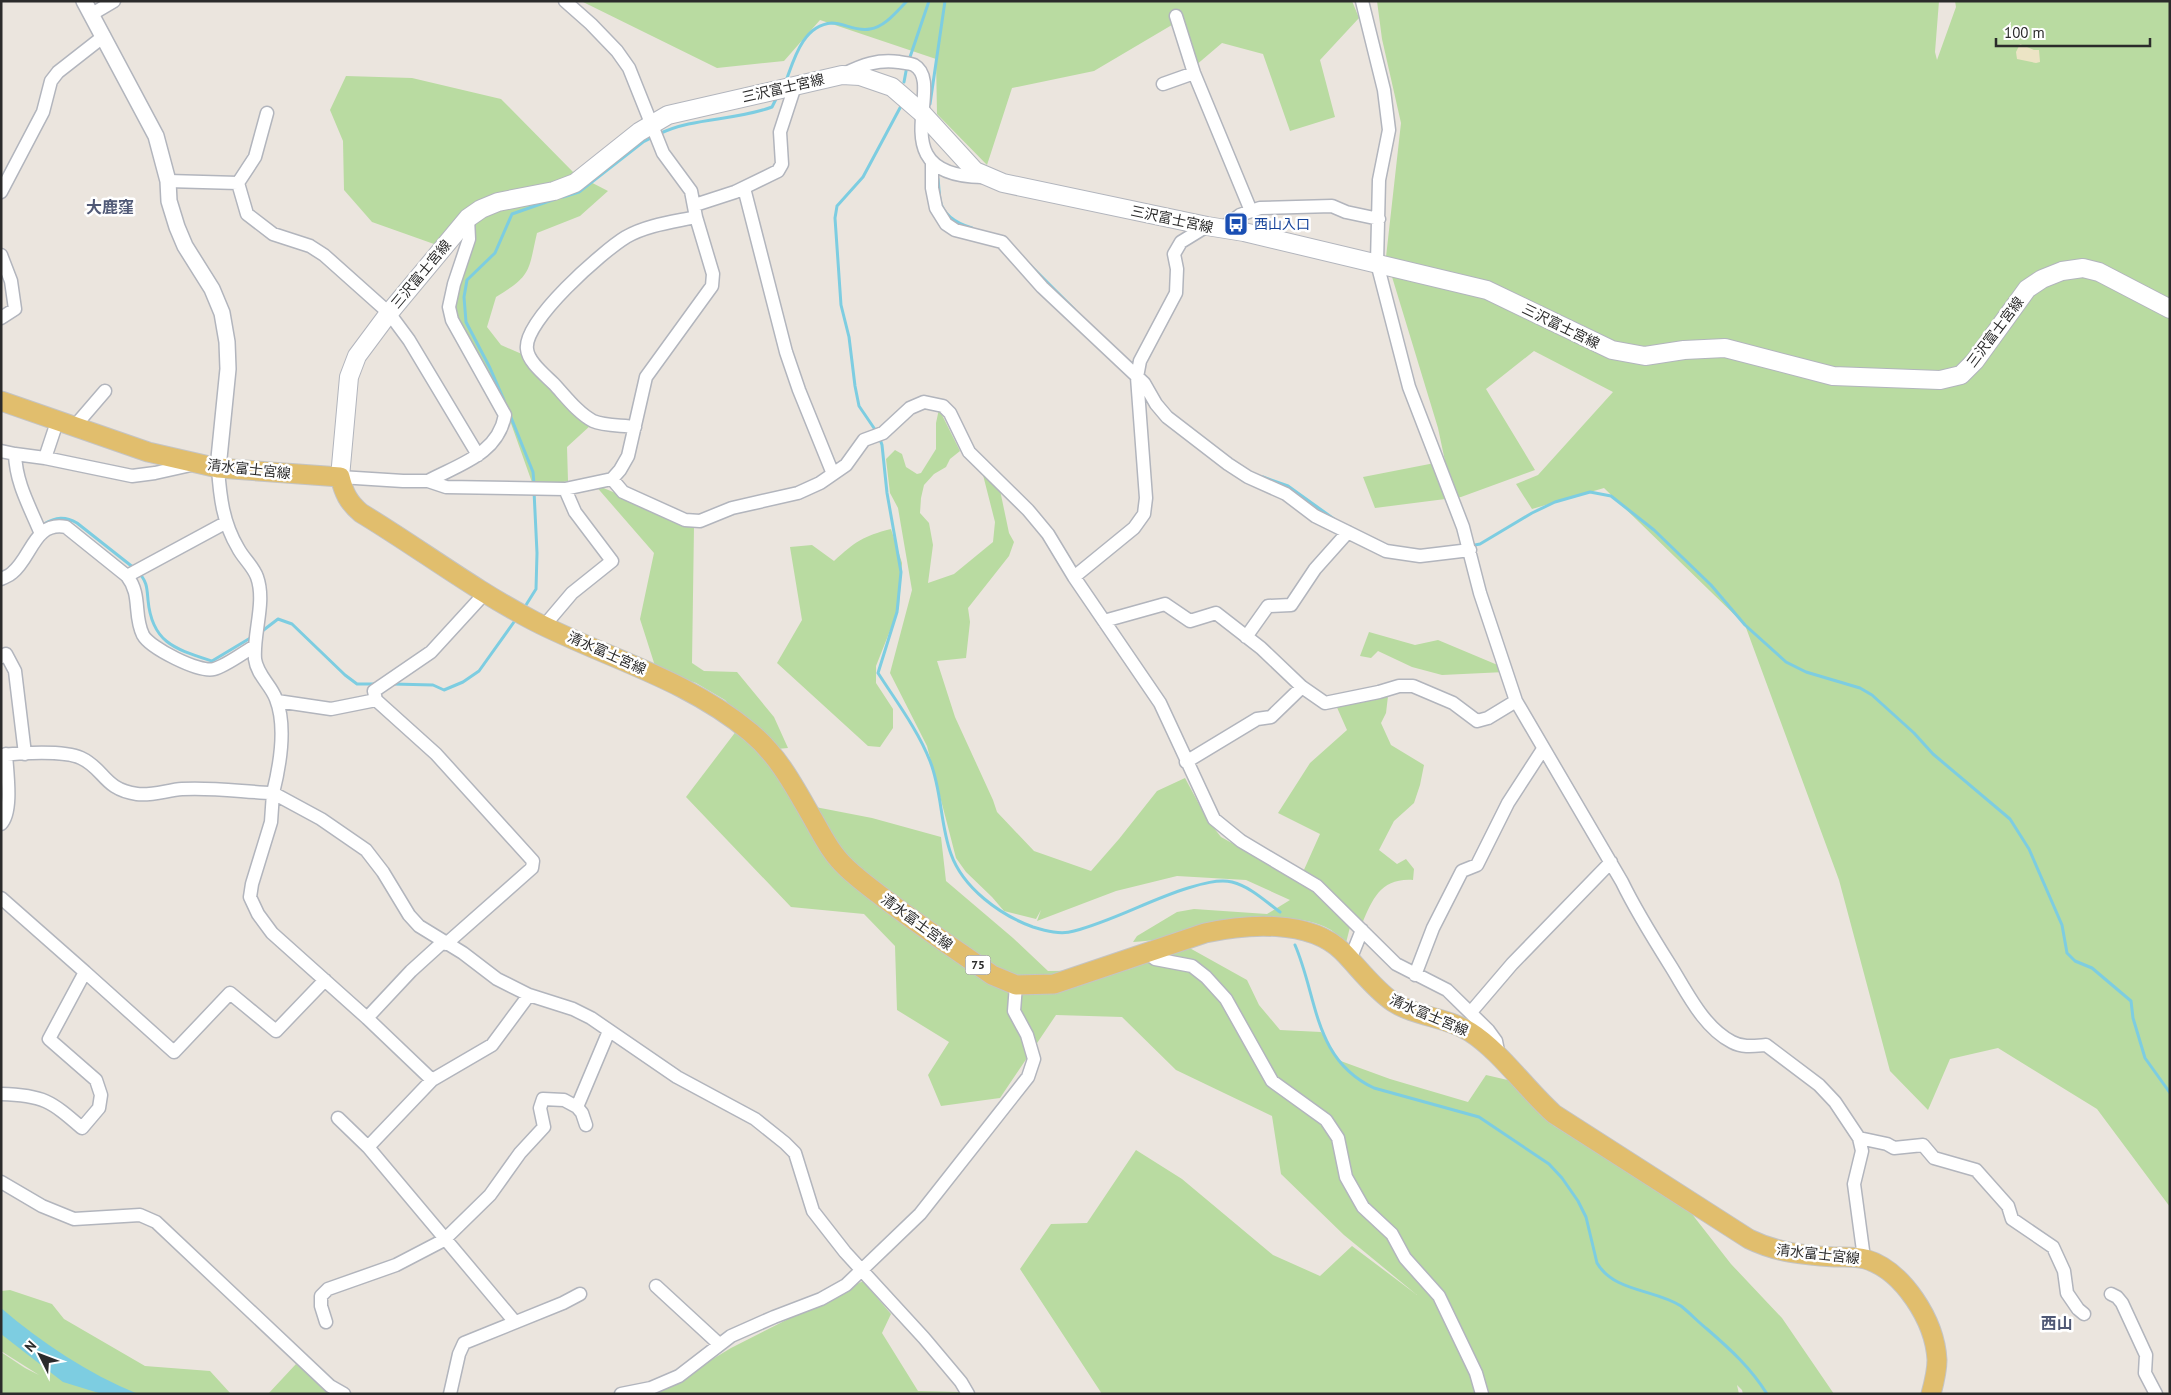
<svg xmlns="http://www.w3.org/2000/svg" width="2171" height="1395" font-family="'PT Sans','Noto Sans JP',sans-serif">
<rect width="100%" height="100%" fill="#ebe5de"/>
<path fill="#b9dba1" d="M581 1H1352L1359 18 1320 60 1335 117 1290 131 1263 54 1222 43 1195 66 1182 19 1094 71 1012 88 987 165 937 114 936 59 820 20 784 61 717 68Z
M1377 1H1939L1935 52 1937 60 1956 7 1955 1H2170V1207L2097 1109 1998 1048 1950 1059 1928 1110 1890 1071 1839 880 1745 625 1604 488 1532 509 1516 484 1538 475 1613 392 1534 351 1486 389 1535 470 1461 497 1375 508 1363 477 1445 461 1438 428 1386 257 1401 123 1382 39Z
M346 76 412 78 501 99 575 174 608 191 580 216 537 233C528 272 532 275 496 297L487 327 501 345 531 358 591 425 567 447 568 481 534 488 508 415 452 320 469 234 465 222 434 244 372 222 344 190 343 141 330 110Z
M939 409 960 451 950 459 946 467 934 474 924 485 921 498 920 513 929 523 933 545 928 583 954 574 993 542 995 522 982 471 1000 490 1009 533 1014 542 1009 556 968 608 970 622 966 658 937 661 955 717 993 800 997 812 1034 851 1091 871 1119 839 1157 791 1185 778 1207 819 1221 837 1302 882 1335 907 1350 927 1346 943C1341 939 1336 933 1331 930 1283 900 1188 940 1133 942L1137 936 1177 912 1194 909 1267 914 1290 900 1246 880 1177 876 1116 891 1037 921 1041 910 1036 919 1004 911 992 897 966 872 956 858 927 746 890 673 912 590 898 508 890 493 886 459 895 450 902 454 906 467 917 474 921 473 936 449V423Z
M594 484 694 526 692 663 704 671 737 672 774 717 788 748 777 749 748 726 725 700 696 683 656 669 640 619 654 553Z
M891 529 902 563 899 608 876 666V683L893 709V728L880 747 868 746 777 663 802 620 790 547 812 545 834 561C855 542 863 536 891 529Z
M1369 632 1415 645 1438 640 1500 666 1505 672 1442 675 1412 667 1378 651 1371 658 1360 656Z
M1388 696 1386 713 1381 723 1391 745 1424 765 1420 785 1414 803 1394 821 1379 850 1397 864 1406 859 1414 869 1413 880C1381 878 1373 898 1362 924L1319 880 1303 872 1320 834 1278 813 1310 763 1347 730 1335 703Z
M737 730 805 805 872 818 941 837 946 881 1013 938 1048 971 1128 970 1186 946 1247 980 1259 1005 1280 1030 1321 1032 1338 1060 1390 1079 1468 1102 1486 1075 1512 1081 1554 1126 1688 1209 1731 1264 1782 1318 1834 1394H1743L1742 1390 1737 1385 1739 1394H1102L1020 1269 1051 1224 1087 1223 1136 1150 1182 1179 1273 1255 1320 1276 1352 1246 1417 1295 1344 1235 1281 1174 1272 1116 1176 1070 1122 1017 1056 1015 1000 1098 941 1106 928 1075 949 1042 897 1010 895 946 864 914 791 907 686 797Z
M863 1281 891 1314 882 1333 918 1391 959 1392 960 1394H655L731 1348Z
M10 1290 52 1304 64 1319 145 1366 210 1371 231 1394H1V1352L25 1368 39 1375 1 1351V1291Z
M296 1364 332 1394H268Z"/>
<path fill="#ece4c5" d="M2020 44 2034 50H2039L2040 62 2036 63 2017 59 2016 52Z"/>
<path fill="#7dcde1" d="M1 1308C42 1343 87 1373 138 1394H102L63 1382 1 1334Z"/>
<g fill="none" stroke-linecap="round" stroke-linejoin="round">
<path stroke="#7dcde1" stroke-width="3" d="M909 60 929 1
M786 81C794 59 803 25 832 23 844 23 856 32 870 29 885 27 897 11 907 1
M904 82 907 66
M930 104 945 1
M659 134C694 117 735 121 772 107L777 97
M938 179C939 186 939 193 940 200 943 216 959 224 972 228
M563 197 579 192 643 142 653 137
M1029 264 1074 309
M504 400 490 368 466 322 464 297 467 280 495 253 512 214 555 199
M510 415 533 472 534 484
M876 431 859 406 855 386 849 337 841 305 835 218 837 206 863 177 901 106
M880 439 882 445 887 493 901 572 897 612 878 673C896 701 918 730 930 761 942 791 940 824 951 854 963 888 1000 915 1033 927 1046 931 1061 935 1074 931 1113 921 1149 900 1188 888 1201 884 1218 879 1232 882 1251 887 1265 901 1280 912
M1263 477 1288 486 1334 519
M44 524C56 517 65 516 77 523L134 568
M1470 546 1480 544 1532 513 1555 502 1590 492 1611 496 1654 530 1711 585 1745 625 1786 662 1806 672 1860 688 1872 695 1914 733 1933 754 2010 819 2029 849 2062 925 2067 953 2075 961 2092 968 2131 1001 2133 1018 2145 1058 2170 1093
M138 572C147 581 147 588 148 600 152 643 175 649 212 661L252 637
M526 605 536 589 537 553 534 491
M261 632 278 619 292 624 345 675 357 684H377
M393 684 433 685 444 690 463 682 479 671 514 622
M1295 945C1318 998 1313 1059 1374 1088L1479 1117 1549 1164 1562 1178 1578 1201 1586 1217 1597 1263C1614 1292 1654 1289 1681 1306 1690 1313 1698 1322 1707 1329 1730 1349 1751 1368 1767 1394"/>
<g stroke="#b2b5bd" stroke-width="15">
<path id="minor" d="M1362 1 1384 90 1389 130 1379 180 1377 263 1409 387 1463 527 1480 593 1516 701 1622 882C1636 911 1653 938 1670 965 1687 992 1703 1027 1732 1042 1743 1048 1754 1046 1766 1045L1819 1085 1835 1102 1859 1138 1862 1151 1854 1184 1864 1258
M92 14 114 1
M1176 16 1194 73 1251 211
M844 74C862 65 878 59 899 62 903 63 910 63 914 65 948 84 877 176 983 177
M1163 84 1194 73
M932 162V188L936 208 946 224 955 230 1002 242 1042 287 1144 383 1156 404 1167 417 1228 464 1248 477 1286 494 1315 516 1386 551 1420 556 1470 550
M168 181 238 183 247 214 273 234 310 246 324 255 389 313 409 340 478 455
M238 183 255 157 267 113
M744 188 786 352 799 390 833 474
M1 192 43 112 51 81 58 72 104 36
M695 205 735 192 778 171 782 164 780 132 795 86
M1221 229 1240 215 1260 208 1332 206 1346 212 1379 219
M1 255 11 281 15 309 1 318
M74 427 105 391
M635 427C622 425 604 426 593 421 578 413 566 397 554 384 545 375 528 362 527 349 523 321 603 251 626 237 647 225 673 222 696 217
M1 451 15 454 45 458 57 422
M15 454C16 484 30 507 41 534
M45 458 132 476 155 473 191 465
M218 468C220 497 223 523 238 548 243 558 253 566 257 577 266 602 253 633 255 659 257 675 271 685 276 699 287 727 280 765 273 793L321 819 366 850 383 872 409 915 419 926 463 953 497 979 529 995 573 1009 591 1018 677 1077 755 1119 785 1143 795 1153 813 1211 845 1252 924 1338 961 1382 968 1394
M340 477 403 481H428L446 487 565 489 612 479 620 470 628 456 646 377 712 286 713 274 696 217 691 191 663 153 629 68 617 51 591 24 565 1
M612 479 623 492 685 520 700 521 732 508 798 493 820 483 846 465 864 440 883 433 910 408 924 402 943 406 950 413 969 452 1028 510 1048 534 1074 577 1160 703 1214 819 1241 841 1317 886 1396 964 1447 990 1488 1030 1496 1041 1499 1056
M428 481C460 464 498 454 505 415L452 320 449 307 454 284 469 239 468 218
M127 576 225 523
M1074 577 1134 528 1144 514 1146 498 1137 377 1140 361 1176 293 1177 269 1174 254 1181 242 1207 226
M1 579C5 577 9 576 12 573 32 557 34 521 66 527L127 576C142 595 133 615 143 635 150 648 199 673 214 669 226 666 244 652 255 646
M1104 621 1165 604 1190 621 1216 613 1261 648 1302 687 1325 703 1379 692 1399 686H1413L1453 703 1477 721 1488 718 1516 701
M544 626 572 593 612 561 575 512 565 489
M1246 637 1268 606 1291 605 1315 569 1348 532
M1 657 6 654 15 671 25 754
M376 700 436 754 533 861 532 868 446 944
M277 701 331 709 376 700 374 691 431 652 485 593
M1 755C20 753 64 750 81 758 105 769 103 789 137 794 151 796 168 790 182 789 212 787 244 792 273 793L271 822 252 884 250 897 258 914 272 933 367 1018 432 1080
M1186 762 1257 719 1271 717 1302 687
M1 824C13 812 7 772 6 754
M1 898 85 972 49 1039 96 1080 101 1095 99 1108 82 1128C51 1101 43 1095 1 1094
M1147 953 1155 959 1192 966 1206 977 1226 999 1272 1081 1326 1120 1338 1138 1346 1177 1363 1207 1392 1234 1405 1258 1439 1296 1476 1373 1482 1394
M1350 960 1362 930
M85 972 174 1052 230 993 276 1031 325 980
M1415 975 1433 928 1462 871 1477 865 1508 803 1543 749
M1471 1012 1512 964 1611 862
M367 1018 411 971 443 942
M338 1118 368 1147 515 1322
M586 1125 582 1113 577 1107 609 1031
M1859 1138 1887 1144 1894 1148 1923 1145 1934 1158 1976 1170 2008 1206 2012 1219 2053 1247 2064 1271 2067 1293 2078 1309 2084 1314
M368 1147 432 1080 492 1045 529 995
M1 1182 42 1206 74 1219 140 1215 156 1222 330 1386 344 1394
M656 1286 719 1344
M2111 1294 2117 1297 2122 1303 2146 1355 2145 1373 2156 1394
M326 1322 321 1306V1296L328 1289 396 1265 444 1240 490 1195 520 1153 544 1127 540 1108 543 1099 564 1100 577 1107
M450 1394 459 1354 464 1343 563 1303 580 1294
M621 1394 651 1388 679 1376 731 1336 774 1317 821 1299 846 1285 920 1214 1028 1077 1034 1059 1027 1035 1014 1011 1016 985"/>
</g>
<g stroke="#b2b5bd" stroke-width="18">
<path id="tertiary" d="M84 1 156 136 168 181 169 201 177 227 185 246 212 289 222 313 227 342 228 369 218 468"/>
</g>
<g stroke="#b2b5bd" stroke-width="20">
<path id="secondary" d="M340 477 349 377 357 356 389 313 468 218 481 209 498 202 554 191 575 183 639 132 668 115 842 75 860 76 892 87 922 113 975 171 1003 183 1207 226 1244 232 1487 290 1612 350 1645 356 1684 350 1725 348 1833 376 1940 380 1961 375 1975 361 2027 289 2042 279 2062 271 2083 268 2099 272 2170 309"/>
</g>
<g stroke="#c4c4c4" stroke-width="21">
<path id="primary" d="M1 401 148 452 218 468 340 477C344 493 348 502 361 513 419 548 474 590 534 621 606 658 687 679 750 732 779 756 795 788 813 819 821 833 828 848 839 860 851 874 867 885 881 896 917 924 955 949 992 975L1016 985 1054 984 1205 933C1246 924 1309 919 1342 951 1359 968 1373 988 1393 1002 1416 1017 1447 1017 1470 1032 1500 1051 1526 1089 1554 1114L1749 1239C1778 1253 1803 1255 1834 1257 1844 1257 1856 1256 1865 1259 1903 1270 1935 1321 1937 1360 1937 1371 1934 1383 1931 1394"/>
</g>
<use href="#minor" stroke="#fff" stroke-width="12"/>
<use href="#tertiary" stroke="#fff" stroke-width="15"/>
<use href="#secondary" stroke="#fff" stroke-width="18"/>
<use href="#primary" stroke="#e1be6d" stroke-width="19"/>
</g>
<defs>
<g id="bus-square" transform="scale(1.25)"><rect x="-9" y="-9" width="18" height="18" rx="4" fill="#1a4fb4" stroke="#fff"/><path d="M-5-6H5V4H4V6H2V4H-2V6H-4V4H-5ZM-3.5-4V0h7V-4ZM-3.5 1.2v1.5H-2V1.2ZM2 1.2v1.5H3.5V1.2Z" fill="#fff"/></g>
</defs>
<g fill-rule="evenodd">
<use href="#bus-square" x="1236" y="224"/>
</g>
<g text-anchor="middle" stroke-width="5" stroke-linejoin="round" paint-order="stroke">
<rect fill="#fff" stroke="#6b6b6b" stroke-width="1" x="965.5" y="955.5" width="25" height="19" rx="4"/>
<g font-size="12" font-weight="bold" fill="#2b2b2b">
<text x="978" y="969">75</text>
</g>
<g font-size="14" fill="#2b2b2b" stroke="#fff">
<text transform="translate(783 88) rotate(-13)" y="5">三沢富士宮線</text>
<text transform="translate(1172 219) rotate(12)" y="5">三沢富士宮線</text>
<text transform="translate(421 274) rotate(-50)" y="5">三沢富士宮線</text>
<text transform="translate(1561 326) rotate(26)" y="5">三沢富士宮線</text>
<text transform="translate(1995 332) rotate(-53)" y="5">三沢富士宮線</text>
<text transform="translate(249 469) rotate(6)" y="5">清水富士宮線</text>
<text transform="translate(607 653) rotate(24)" y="5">清水富士宮線</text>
<text transform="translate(917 922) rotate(36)" y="5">清水富士宮線</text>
<text transform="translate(1429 1015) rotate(23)" y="5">清水富士宮線</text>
<text transform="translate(1818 1254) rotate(6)" y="5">清水富士宮線</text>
</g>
<g font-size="14" fill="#164399" stroke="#fff" text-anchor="start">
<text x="1254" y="229">西山入口</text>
</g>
<g font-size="16" font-weight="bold" fill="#505976" stroke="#fff">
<text x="110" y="213">大鹿窪</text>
<text x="2057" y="1329">西山</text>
</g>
</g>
<rect width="2171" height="1395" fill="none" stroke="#2b2b2b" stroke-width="5"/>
<g transform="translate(40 1355) rotate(312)" stroke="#ffffff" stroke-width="4" paint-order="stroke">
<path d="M0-4L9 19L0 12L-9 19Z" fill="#2b2b2b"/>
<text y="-8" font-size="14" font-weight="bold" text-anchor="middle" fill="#2b2b2b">N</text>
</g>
<path d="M1996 38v8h154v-8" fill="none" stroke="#2b2b2b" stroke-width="2.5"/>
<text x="2004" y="38" font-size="15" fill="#2b2b2b" stroke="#ffffff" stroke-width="4" paint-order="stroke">100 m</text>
</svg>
